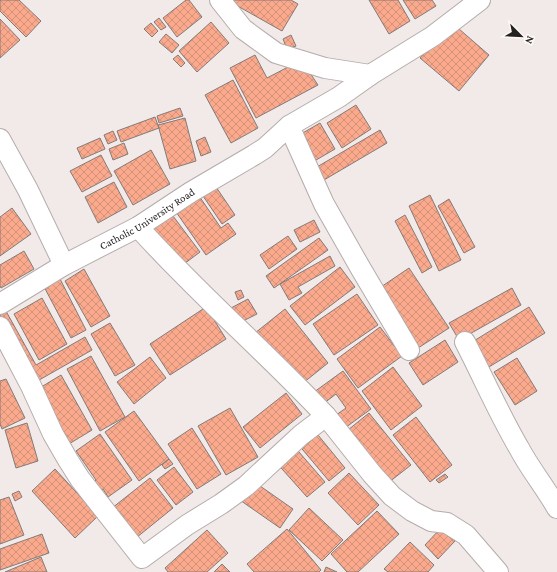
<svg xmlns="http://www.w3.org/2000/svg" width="557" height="572" font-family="'Crimson Pro',serif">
<defs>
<pattern id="building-cross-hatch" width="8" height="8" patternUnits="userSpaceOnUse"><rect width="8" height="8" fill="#faa98d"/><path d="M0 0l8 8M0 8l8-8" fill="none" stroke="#d69179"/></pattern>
</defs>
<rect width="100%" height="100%" fill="#f2eae9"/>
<path fill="url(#building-cross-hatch)" stroke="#827b79" d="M0 0H19L41 21 26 37 0 11Z
M186 0H189L202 17 177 37 163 18Z
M227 0H291L298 4 282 31Z
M369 0H398L410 21 389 34Z
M403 0H432L436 6 415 19Z
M159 18 166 27 161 30 154 22Z
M0 19 20 40 0 58Z
M211 22 229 43 197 72 179 51Z
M451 22 489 55 459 91 420 58Z
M151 23 158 31 152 37 144 29Z
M166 34 179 45 172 53 159 42Z
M291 35 296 46 287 49 283 39Z
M178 55 185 63 181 67 173 59Z
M255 55 267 78 288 67 308 70 318 85 256 118 230 68Z
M233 80 258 128 231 143 205 95Z
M356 105 371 129 342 148 327 123Z
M180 108 183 116 159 123 157 116Z
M155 117 159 128 121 142 117 131Z
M185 118 196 161 170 169 158 125Z
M320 123 335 149 304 167 289 141Z
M380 130 387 143 312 187 305 174Z
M113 131 117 140 108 144 104 135Z
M205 137 211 152 201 156 196 141Z
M100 138 105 149 82 159 77 148Z
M124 143 128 154 113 160 109 149Z
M151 150 170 184 133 205 114 171Z
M101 155 112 176 82 192 70 171Z
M114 182 127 207 98 223 85 197Z
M214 184 235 215 222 224 201 193Z
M197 193 221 228 228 223 236 234 206 255 174 209Z
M430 195 461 260 439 271 409 206Z
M449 199 475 247 464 253 438 206Z
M12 208 31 234 0 256V217Z
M167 208 200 252 176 270 140 229Z
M405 215 432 267 422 273 395 221Z
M314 220 320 232 300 242 294 230Z
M288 236 297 249 269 269 260 255Z
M319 238 328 250 274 288 266 276Z
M24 251 34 269 1 288 0 286V265Z
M330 256 335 266 298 287 302 293 289 300 280 284Z
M340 267 355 287 305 325 290 306Z
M409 268 449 328 415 350 375 291Z
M84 269 110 316 91 327 65 281Z
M57 273 86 330 71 338 41 281Z
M512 288 521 305 459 340 449 323Z
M241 290 244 297 238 300 235 292Z
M357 294 378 325 334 355 313 324Z
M42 298 67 344 39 360 14 314Z
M248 299 257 314 239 323 231 308Z
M2 304 36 365 85 337 92 350 25 388 0 344V305Z
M206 307 226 339 170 375 150 344Z
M529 307 545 333 479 373 464 347Z
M285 309 328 363 298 387 255 333Z
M110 323 135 365 115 376 91 334Z
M380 327 402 356 358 388 337 359Z
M445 340 458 362 423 385 409 363Z
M91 356 125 417 100 431 67 369Z
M150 357 166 378 134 404 117 382Z
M517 358 537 391 515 405 494 372Z
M393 367 422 406 391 430 362 391Z
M343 371 371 409 338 433 329 420 346 408 336 394 319 407 310 395Z
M61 375 92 430 64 447 33 392Z
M6 379 25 418 2 429 0 424V381Z
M286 393 302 414 260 448 243 427Z
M230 408 258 457 226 475 198 426Z
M134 411 169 459 139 481 105 432Z
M369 413 411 465 384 486 343 434Z
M416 417 452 465 430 482 393 435Z
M27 423 38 461 16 468 5 430Z
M309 424 345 468 329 481 292 437Z
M192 428 221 474 197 489 168 444Z
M100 434 132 480 108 497 103 489 92 496 86 487 96 480 76 451Z
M292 444 325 482 307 497 274 460Z
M169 459 173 464 165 469 162 465Z
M174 467 193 492 176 505 157 480Z
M55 469 98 516 75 538 32 491Z
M349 473 379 505 358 525 328 493Z
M445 474 448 477 439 483 436 480Z
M150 478 173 508 131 542 107 512Z
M250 479 293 509 280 528 237 498Z
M19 491 22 497 15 501 12 494Z
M9 497 24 535 0 544V500Z
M309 508 343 540 322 561 289 530Z
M377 511 399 534 358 572H347L331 554Z
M441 528 455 541 438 559 425 545Z
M287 529 321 570 319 572H254L247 564Z
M207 530 228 553 207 572H168L165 568Z
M42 534 49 553 0 570V549Z
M410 542 434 565 428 572H388L384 569Z
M41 557 47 572H5Z
M222 564 230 572H214Z
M326 567 337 572H324Z"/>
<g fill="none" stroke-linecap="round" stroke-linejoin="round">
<g stroke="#b4acab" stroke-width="22">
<g id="minor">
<path d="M220 0 243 29 276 53 325 68 370 75"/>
<path d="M289 126 324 204 361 269 409 350"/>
<path d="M0 139 28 190 64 265"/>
<path d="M138 227C197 293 265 351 326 416"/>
<path id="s1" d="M0 304 64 265 138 227 191 192 254 155 265 148 289 126 339 97 370 75 433 36 480 0"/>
<path d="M0 327 31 386 53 434 68 460 80 479 142 558 187 525 221 504 246 486 301 435 326 416 372 474 392 496 412 511 431 521 447 523 466 535 498 572"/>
<path d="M465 342C483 377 499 414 519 448 530 469 545 487 557 508"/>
</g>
</g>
<use href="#minor" stroke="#fff" stroke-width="20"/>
</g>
<g text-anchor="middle" stroke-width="3" stroke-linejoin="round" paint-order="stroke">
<g font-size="11" fill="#242121" stroke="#fef8f7">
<text dy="4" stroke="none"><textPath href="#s1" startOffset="170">Catholic University Road</textPath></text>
</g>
</g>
<g transform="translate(521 36) rotate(114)" stroke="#fef8f7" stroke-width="3" paint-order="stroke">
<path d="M0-3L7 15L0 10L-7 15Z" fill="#242121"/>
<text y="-6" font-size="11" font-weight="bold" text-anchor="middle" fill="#242121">N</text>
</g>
</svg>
